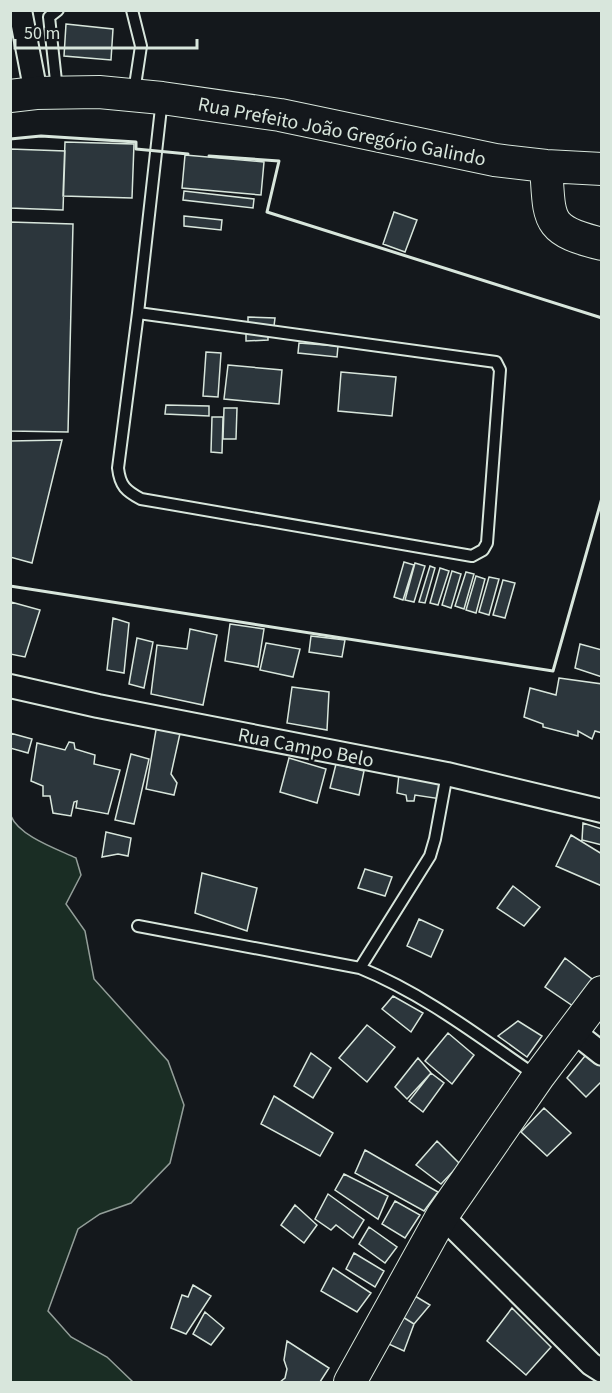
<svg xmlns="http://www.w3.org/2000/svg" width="612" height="1393" font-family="'Source Sans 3',sans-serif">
<rect width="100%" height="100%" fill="#14181c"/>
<path fill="#1a2d24" stroke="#939e99" stroke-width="1.5" d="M11 816C19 836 57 849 76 858L81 875 66 904 85 931 94 979 168 1061 184 1105 170 1163 131 1203 100 1214 78 1229 48 1311 71 1337 107 1357 133 1382H11Z"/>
<path fill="#2c363c" stroke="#d8e6dc" stroke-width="1.5" d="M66 24 113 29 111 60 64 56Z
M65 142 134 144 132 198 63 196Z
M10 149 65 151 63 210 10 208Z
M185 155 264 162 261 195 182 188Z
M184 191 254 199 253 208 183 200Z
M394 212 417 220 405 252 383 244Z
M184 216 222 220 221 230 184 226Z
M10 222 73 224 68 432 10 431Z
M248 317 275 318 274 326 248 325Z
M246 334H268V340L246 341Z
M299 343 338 346 337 357 298 353Z
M206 352 221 353 218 397 203 396Z
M228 365 282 370 279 404 224 399Z
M341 372 396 377 392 416 338 411Z
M166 405 209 406V416L165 414Z
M224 408H237L236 439H223Z
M212 417H223L222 453 211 452Z
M62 440 32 563 10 557V441Z
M404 562 414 565 403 600 394 597Z
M415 563 425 566 414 602 405 600Z
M430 566 435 568 425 603 419 602Z
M440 568 449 571 438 605 430 603Z
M452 571 461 574 451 608 442 605Z
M466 572 474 574 464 609 455 606Z
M476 576 485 579 476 613 466 610Z
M489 577 499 579 489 615 479 612Z
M503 580 515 583 505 618 493 615Z
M11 602 40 610 25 657 10 654Z
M113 618 129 623 124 673 107 670Z
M230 624 264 629 258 667 225 661Z
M190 629 217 635 203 705 151 694 157 645 187 649Z
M311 636 345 640 342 657 309 652Z
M137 638 153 642 144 688 129 684Z
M266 643 300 649 293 677 260 670Z
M580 644 602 650V677L575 668Z
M559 678 602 684V733L595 731 592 739 578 731V736L543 727V724L524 717 530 688 556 695Z
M292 687 329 692 327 730 287 723Z
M157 724 181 729 171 774 177 783 174 795 146 789Z
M10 733 32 739 28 753 10 748Z
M69 742 74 743 75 749 95 755 94 764 120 770 108 814 76 808 77 801 74 802 71 816 53 813 50 796H43V786L31 781 37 743 65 750Z
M131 754 149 759 134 824 115 820Z
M289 758 326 769 317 803 280 792Z
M336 764 364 771 359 795 330 788Z
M399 774 444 779 441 799 415 795 414 801H407L406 795 397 793Z
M583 823 602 829V845L582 840Z
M106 832 131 838 128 856 118 854 102 857Z
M571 835 602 854V886L556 866Z
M365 869 392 877 385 896 358 888Z
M202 873 257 888 247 931 195 913Z
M513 886 540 907 524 926 497 908Z
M419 919 443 930 431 957 407 946Z
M565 958 592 979 573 1006 545 987Z
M393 996 423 1013 411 1032 382 1009Z
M518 1021 542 1036 527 1057 498 1036Z
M367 1025 395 1047 367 1082 339 1058Z
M448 1033 474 1055 452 1084 425 1061Z
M589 1051 602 1064V1081L586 1097 567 1078Z
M311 1053 331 1068 313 1098 294 1086Z
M418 1058 431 1073 407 1099 395 1087Z
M431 1073 444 1083 423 1112 409 1101Z
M274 1096 333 1133 320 1156 261 1124Z
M544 1108 571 1133 547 1156 521 1132Z
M437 1141 460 1164 441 1184 416 1165Z
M365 1150 438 1192 424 1211 355 1173Z
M344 1174 388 1196 378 1219 335 1190Z
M328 1194 364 1220 353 1238 336 1225 331 1230 315 1219Z
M395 1201 420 1215 405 1238 382 1224Z
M295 1205 317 1225 304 1243 281 1225Z
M369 1227 397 1247 385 1263 359 1244Z
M354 1253 384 1271 375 1287 346 1269Z
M333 1268 371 1293 357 1312 321 1291Z
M193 1285 211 1296 186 1334 171 1328 182 1295 188 1297Z
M410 1293 430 1305 414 1324 398 1314Z
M512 1308 551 1347 526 1375 487 1341Z
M205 1312 224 1328 211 1345 193 1334Z
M398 1314 414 1324 404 1351 382 1341Z
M287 1341 329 1368 320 1382H280L285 1378 287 1369 284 1360Z"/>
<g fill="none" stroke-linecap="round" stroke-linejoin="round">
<g stroke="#d8e6dc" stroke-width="14">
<path id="lane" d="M132 10 141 46 134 92
M57 90 49 17 58 10
M138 313 496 362 500 370 487 543 483 550 472 556 141 499C126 491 120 486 118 468L138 313 162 99
M138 926 360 968C424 994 478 1036 535 1075
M360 968 430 856 435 839 447 774"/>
</g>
<g stroke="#d8e6dc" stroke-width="26">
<path id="street" d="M20 10 36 93
M10 686 98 706 447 774 602 811
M573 1031 602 1054
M442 1216 591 1364 602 1371"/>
</g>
<g stroke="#d8e6dc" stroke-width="34">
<path id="secondary" d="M10 96 36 93 99 92 162 98 280 115 495 160 546 166 602 169
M546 166C550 220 544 230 602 244
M350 1382 442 1216 538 1077 602 992"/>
</g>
<use href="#lane" stroke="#14181c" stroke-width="10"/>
<use href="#street" stroke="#14181c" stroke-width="22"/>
<use href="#secondary" stroke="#14181c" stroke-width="32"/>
<path stroke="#d8e6dc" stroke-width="3" d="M10 139 41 136 136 142V149L188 154
M209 156 279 161 267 212 602 318
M10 586 553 671 602 498"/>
</g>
<g text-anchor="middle" stroke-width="4.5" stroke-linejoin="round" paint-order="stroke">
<g font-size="20" fill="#d8e6dc" stroke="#14181c">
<text transform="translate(342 131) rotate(11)" y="7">Rua Prefeito João Gregório Galindo</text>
<text transform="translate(306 747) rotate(11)" y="7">Rua Campo Belo</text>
</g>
</g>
<rect width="612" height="1393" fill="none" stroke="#d8e6dc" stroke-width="24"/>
<path d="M15 39v9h182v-9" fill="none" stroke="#d8e6dc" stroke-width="3"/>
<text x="24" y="39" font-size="18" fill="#d8e6dc" stroke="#14181c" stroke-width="4.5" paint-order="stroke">50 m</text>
</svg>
